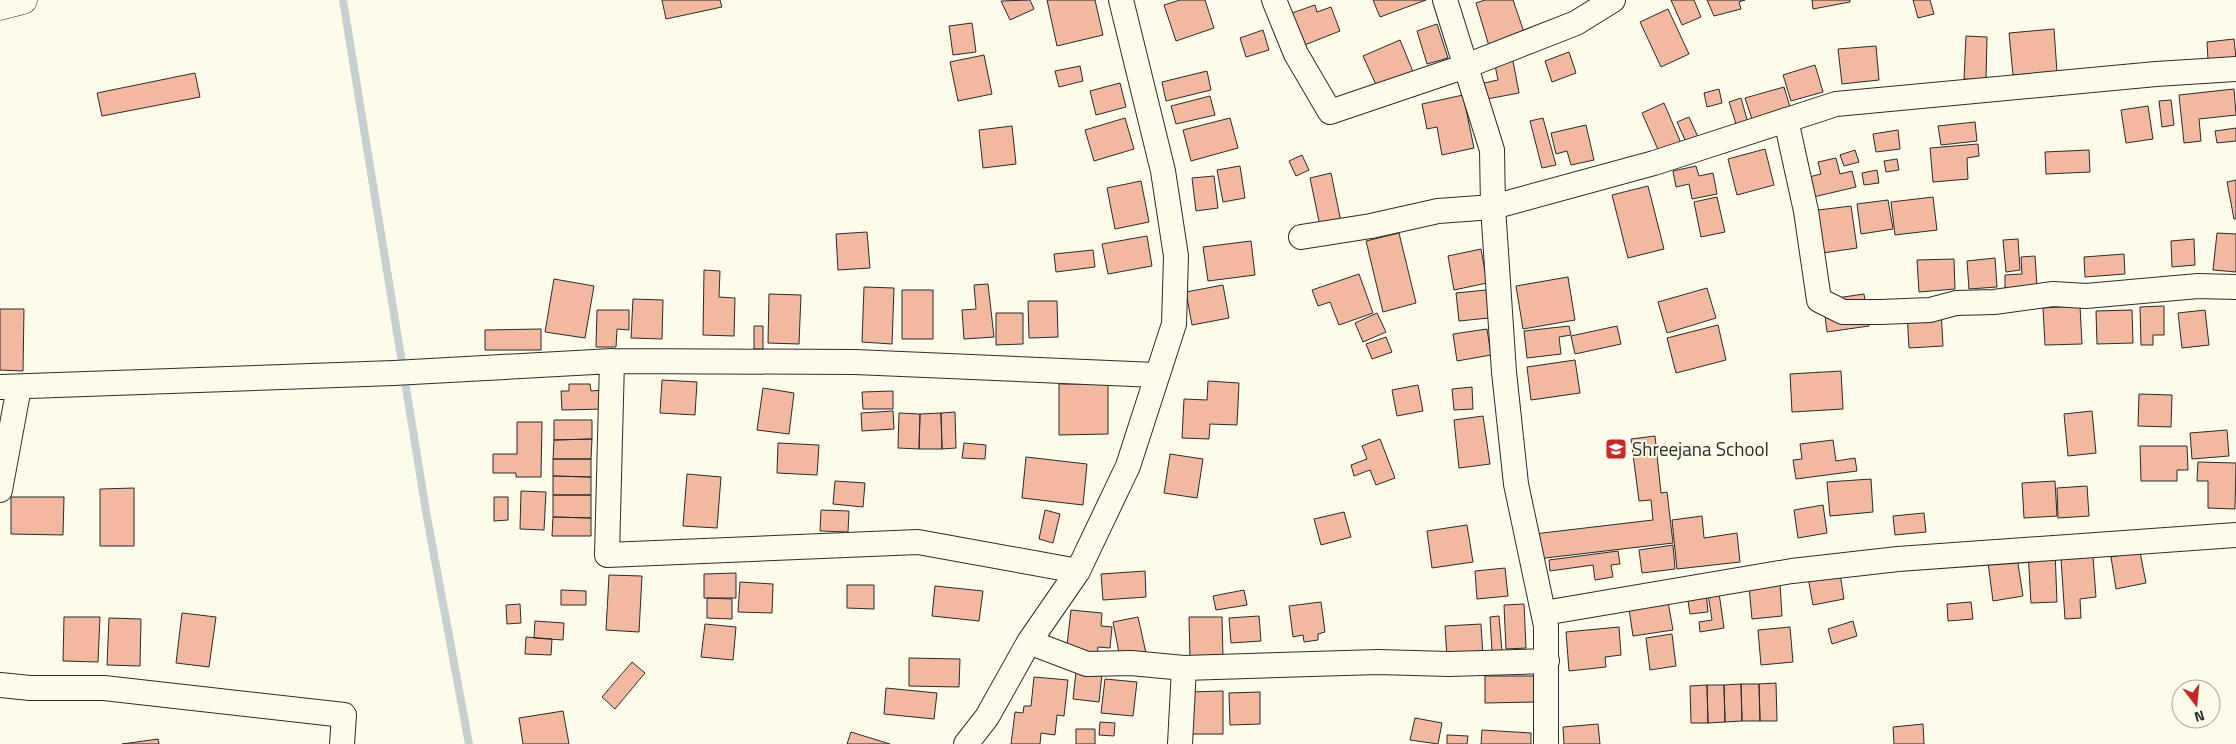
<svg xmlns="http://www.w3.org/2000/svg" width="2236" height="744" font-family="'Titillium Web',sans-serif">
<rect width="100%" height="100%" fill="#fdfbea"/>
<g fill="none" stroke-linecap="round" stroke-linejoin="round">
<path stroke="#c7d0d0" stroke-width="8" d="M343 0 427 517 469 744"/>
</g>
<path fill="#f2b8a0" stroke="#2b2b2b" d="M662 0H720L722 7 666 19Z
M1030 0 1034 9 1010 20 1001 1Z
M1047 0H1095L1103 35 1057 46Z
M1180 0H1205L1214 28 1176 41 1164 5Z
M1373 0H1426L1380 17Z
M1485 0H1513L1525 35 1489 46 1476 3Z
M1671 0H1694L1701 17 1682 25Z
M1707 0H1745L1739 2 1741 9 1714 16Z
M1812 0H1850V2L1813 9Z
M1913 0H1930L1934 14 1918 18Z
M1315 5 1317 12 1331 7 1340 31 1297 48 1286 15Z
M1668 9 1689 54 1661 67 1640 22Z
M972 23 976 52 953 55 949 26Z
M1437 24 1448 58 1427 64 1417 31Z
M2054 29 2057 72 2013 75 2009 33Z
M1263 30 1269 50 1246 57 1240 38Z
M1966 36 1987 37 1986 80 1964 79Z
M2234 39 2236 58 2208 60 2207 42Z
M1400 40 1414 74 1378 89 1363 56Z
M1876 46 1879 80 1842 84 1838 49Z
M1569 52 1576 73 1552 82 1545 61Z
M984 55 992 94 958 101 950 62Z
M1513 61 1519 93 1487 99 1484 83 1498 80 1495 65Z
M1815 65 1823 92 1791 101 1783 75Z
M1080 66 1083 81 1059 87 1055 71Z
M1207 71 1211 90 1166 101 1162 82Z
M195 73 200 97 102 116 97 93Z
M1120 83 1126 107 1096 115 1090 91Z
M1784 87 1790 107 1752 119 1745 98Z
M1719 89 1722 103 1707 107 1704 93Z
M2234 89 2236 115 2199 119 2201 141 2184 143 2179 95Z
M1463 95 1474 148 1442 155 1437 127 1427 129 1422 104Z
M1210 96 1215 115 1176 124 1171 106Z
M1741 98 1748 123 1737 127 1729 102Z
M2171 100 2174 125 2162 127 2159 101Z
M1664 103 1681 143 1659 152 1642 113Z
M2148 106 2153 139 2126 143 2121 110Z
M1689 117 1698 137 1686 142 1677 122Z
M1125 118 1134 149 1094 161 1085 130Z
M1230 118 1238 148 1191 161 1183 130Z
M1543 118 1556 165 1542 168 1530 121Z
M1975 122 1977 141 1941 145 1938 126Z
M1586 125 1594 160 1571 165 1567 151 1556 154 1551 133Z
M1012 126 1016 164 983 168 979 130Z
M2236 128V141L2217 143 2215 131Z
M1898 130 1900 149 1876 152 1873 134Z
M1978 144 1979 156 1967 158 1968 179 1933 182 1930 148Z
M1765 149 1774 185 1737 195 1728 159Z
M1855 150 1859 162 1844 166 1840 155Z
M2089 150 2090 172 2046 174 2045 152Z
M1302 155 1309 170 1296 176 1289 161Z
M1836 158 1840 174 1852 171 1856 187 1809 198 1805 178 1821 174 1818 162Z
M1897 159 1899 170 1886 172 1884 161Z
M1240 166 1245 198 1223 202 1217 170Z
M1696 166 1699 176 1713 173 1717 194 1692 199 1689 184 1676 187 1673 171Z
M1877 170 1879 183 1864 185 1862 173Z
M1331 173 1341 222 1320 226 1310 178Z
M1214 176 1218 208 1196 211 1192 178Z
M2236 180V219H2234L2227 182Z
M1141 181 1149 222 1115 229 1107 188Z
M1648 186 1664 249 1628 258 1612 195Z
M1717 197 1725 232 1701 237 1694 202Z
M1933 197 1937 230 1895 235 1891 202Z
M1888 200 1893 229 1861 234 1857 204Z
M1851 206 1857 248 1816 254 1810 211Z
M867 232 870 268 838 270 836 234Z
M1399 233 1416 303 1383 312 1366 241Z
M2217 233 2236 234V272L2213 270Z
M1147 236 1152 266 1108 274 1102 244Z
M2018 239 2020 270 2006 272 2003 240Z
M2194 239 2195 265 2172 267 2171 241Z
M1251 241 1255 275 1208 281 1203 247Z
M1481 249 1487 283 1454 290 1448 256Z
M1093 250 1095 267 1056 272 1054 254Z
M2124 254 2125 274 2085 277 2084 257Z
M2035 256 2037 286 2005 288V275L2022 274 2021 257Z
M1995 258 1997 287 1969 289 1967 261Z
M1954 259 1955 289 1919 292 1917 260Z
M704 270 720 271 719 297 735 298 734 336 703 335Z
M1359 274 1373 313 1339 325 1330 302 1318 306 1312 290Z
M1568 277 1575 320 1523 329 1516 286Z
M554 279 594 286 585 338 545 332Z
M988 284 994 337 964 339 962 310 976 309 974 285Z
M1223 285 1229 318 1192 325 1186 292Z
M864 287 894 288 892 344 862 342Z
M1707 288 1716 318 1667 333 1658 302Z
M902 290H933V339H902Z
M1486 290 1489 318 1459 321 1456 293Z
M769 294 801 295 799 344 768 343Z
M1864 294 1869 326 1827 332 1823 300Z
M633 299 663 300 662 339 631 338Z
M1028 301H1057L1058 337 1029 338Z
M2080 306 2082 344 2045 345 2043 308Z
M2164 306V335H2153V345H2141L2140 307Z
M0 309H24L23 371 0 370Z
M597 310H629V330L617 329 616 347H596Z
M1941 310 1943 346 1909 348 1907 311Z
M2132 310 2133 343 2097 344 2096 311Z
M2205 310 2209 345 2182 348 2178 313Z
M996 313H1023V344L996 345Z
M1377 313 1386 332 1363 342 1355 323Z
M1718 325 1726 360 1676 373 1667 338Z
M754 326H763V349H754Z
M1569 326 1571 335 1559 337 1561 354 1527 358 1524 331Z
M1617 326 1621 344 1575 354 1571 336Z
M541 329V350H485V330Z
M1487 329 1491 355 1457 361 1453 334Z
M1386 337 1392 352 1372 359 1366 344Z
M1575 360 1580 393 1531 400 1527 367Z
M1841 371 1843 409 1792 412 1790 374Z
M662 380 697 382 695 415 660 413Z
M1208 381 1239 383 1237 425 1210 424 1209 439 1182 438 1184 399 1207 400Z
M569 384H590L591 391 604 390 605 409 562 410 561 391H569Z
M1059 384H1108V434L1059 435Z
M1418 385 1423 411 1397 416 1392 390Z
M1472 387 1473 409 1454 410 1452 389Z
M763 388 794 393 789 434 757 430Z
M893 391V409H863L862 392Z
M2139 394 2172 395 2171 427 2138 426Z
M893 411 894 429 862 431 861 413Z
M2092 411 2096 453 2068 456 2064 414Z
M955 412 956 448 942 449 941 413Z
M899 413 920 414 919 449 898 448Z
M941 413 942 449H919L920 414Z
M1483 416 1490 464 1459 468 1454 420Z
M554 420H592V439L554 440Z
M517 422H542L541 477H516V473H493V454H517Z
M2227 430 2229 456 2192 459 2190 433Z
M1655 436 1661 493 1667 492 1673 543 1537 559 1534 534 1653 520 1651 500 1639 501 1631 439Z
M592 439 591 459H553L554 440Z
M1380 439 1395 478 1376 485 1370 470 1354 476 1351 465 1367 459 1362 446Z
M1833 440 1836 461 1855 458 1857 471 1796 479 1793 460 1802 459 1800 444Z
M778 443 819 445 817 475 777 473Z
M964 443 986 445 985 459 962 458Z
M2140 446H2187L2188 470H2177V481H2141Z
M1170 454 1203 459 1197 498 1164 493Z
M1026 457 1087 464 1083 505 1022 498Z
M553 459H591V477L553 476Z
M2198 462 2236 463 2235 509 2208 508V481H2197Z
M687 474 721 477 717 528 683 526Z
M553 476 591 477V495H553Z
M1871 479 1873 512 1830 516 1827 482Z
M835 481 865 483 863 507 833 504Z
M2055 481 2057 516 2024 518 2022 483Z
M2087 486 2089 516 2058 518 2057 488Z
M134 488V546H100V489Z
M521 491 546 492 544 530 520 529Z
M553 495H591V518L553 517Z
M11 497H64L63 535 11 534Z
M494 497H508V520L494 521Z
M1823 505 1827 533 1798 538 1794 510Z
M821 510 849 511 848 532 820 531Z
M1045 510 1060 514 1053 543 1039 539Z
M1344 512 1351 537 1321 545 1314 519Z
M1924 513 1926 532 1895 535 1893 516Z
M1702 516 1704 538 1737 533 1740 562 1677 569 1672 520Z
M553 517 591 518V536H552Z
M1467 525 1473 562 1432 568 1427 531Z
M1673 545 1675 569 1642 573 1639 550Z
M1618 551 1620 564 1611 565 1613 577 1595 580 1593 565 1550 571 1549 560Z
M2016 551 2023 596 1993 601 1987 555Z
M2055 551 2057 602 2031 603 2028 552Z
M2140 552 2146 583 2116 589 2111 557Z
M2093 557 2096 597 2080 599 2081 618 2065 619 2061 559Z
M1838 561 1844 599 1813 605 1806 566Z
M1505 568 1508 596 1477 599 1475 571Z
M1145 571 1146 597 1103 600 1101 574Z
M736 573V598H704V574Z
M609 575 642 576 639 632 606 630Z
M740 582 773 584 772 613 738 612Z
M1780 584 1782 616 1752 619 1749 587Z
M847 585H874V609L847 608Z
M935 586 983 591 979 621 932 616Z
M1698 587 1706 593 1708 612 1690 614 1688 601 1699 599Z
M561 590 586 591V605H561Z
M1244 590 1247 605 1216 610 1213 596Z
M1719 593 1724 628 1700 632 1699 622 1712 620 1708 594Z
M707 598 732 599V619L707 618Z
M1321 602 1325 632 1318 634V640L1304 642 1303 635 1293 637 1289 606Z
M1668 602 1673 630 1633 636 1629 609Z
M1971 602 1973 619 1948 621 1947 604Z
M520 604 521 623 507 624 506 605Z
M1524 604 1526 648 1506 649 1504 605Z
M1071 610 1102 613 1101 626 1112 627 1110 648 1098 647 1097 657 1066 654Z
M182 613 216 617 209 667 176 663Z
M1259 616 1261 641 1231 643 1229 618Z
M1499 616 1502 651 1492 652 1490 617Z
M64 617H100L98 662 63 661Z
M1138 617 1146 653 1120 658 1113 622Z
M1189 617H1222L1223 658 1190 659Z
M109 618 141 619 140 666 107 665Z
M535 621 564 623 563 640 534 638Z
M1853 621 1857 636 1832 644 1828 629Z
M705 624 736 627 733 660 701 657Z
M1481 624 1483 656 1447 658 1445 626Z
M1619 627 1621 655 1605 657 1606 667 1569 671 1566 632Z
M1790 627 1793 662 1761 665 1758 630Z
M1672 634 1676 666 1650 670 1646 638Z
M526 637 552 639 551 655 525 654Z
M909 658 960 659 959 687 909 686Z
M632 662 645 673 615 709 602 697Z
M1076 672 1102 674 1099 702 1073 699Z
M1485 676H1535V702L1485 703Z
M1034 677 1068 680 1064 716 1057 715 1055 735 1041 733 1040 744H1011L1015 712 1023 713 1024 706H1031Z
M1105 679 1137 682 1133 716 1101 713Z
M1776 683 1777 721H1760L1759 684Z
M1741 684H1759L1760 721H1742Z
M1741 684 1742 721 1725 722 1724 685Z
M1707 685H1724L1725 722 1708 723Z
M1707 685 1708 723H1691L1690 686Z
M886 688 937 693 934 719 884 714Z
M1223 691V734H1190V692Z
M1260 692V724L1230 725 1229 693Z
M563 711 569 744H523L519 718Z
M1415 718 1442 723 1438 744 1410 740Z
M1100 722 1115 723 1114 736 1099 735Z
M1598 724 1600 744H1564L1563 727Z
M1923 724 1924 744H1894L1893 727Z
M1076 729H1095V744H1076Z
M1482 730 1531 733V744H1481Z
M851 732 890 744H847Z
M1447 735 1468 736 1467 744H1447Z
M158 739 159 744H122Z"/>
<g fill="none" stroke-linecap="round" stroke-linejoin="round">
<g stroke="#2b2b2b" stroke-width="26">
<path id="street" d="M1274 0 1296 54 1330 112 1466 66 1576 23 1613 0
M1445 0 1492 150 1493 207 1504 372 1516 484 1546 626V744
M1786 120 1806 211 1819 300 1843 312H1881L1930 310 1956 303 1994 302 2053 294 2086 296 2198 286 2236 287
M1301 237 1371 226 1438 211 1493 207 1654 163 1836 104 2156 74 2236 69
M0 387 394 373 612 361
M0 490 19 387
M1078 571 918 542 607 555 612 361 855 362 1156 375
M1544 613 1792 571 1898 559 2236 535
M1029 642 1087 664 1131 663 1184 668 1378 662 1449 664 1547 661
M0 685 30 688H104L344 715 342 744
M966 744 987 717 1029 642 1078 571 1128 466 1174 324 1176 256 1163 171 1121 0
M1180 744 1184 668"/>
</g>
<g stroke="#2b2b2b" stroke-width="29">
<path id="highway" d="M0 6 23 0"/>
</g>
<use href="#street" stroke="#fdfbea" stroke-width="24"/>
<use href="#highway" stroke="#fdfbea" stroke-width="28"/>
</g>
<defs>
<g id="school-square" transform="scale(1.125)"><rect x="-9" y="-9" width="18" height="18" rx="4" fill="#c62828" stroke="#fdfbea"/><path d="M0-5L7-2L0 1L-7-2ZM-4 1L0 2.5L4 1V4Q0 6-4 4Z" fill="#fff"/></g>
</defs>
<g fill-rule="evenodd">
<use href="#school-square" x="1616" y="449"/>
</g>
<g text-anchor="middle" stroke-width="4" stroke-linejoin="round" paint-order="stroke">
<g font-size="19" fill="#2b2b2b" stroke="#fdfbea" text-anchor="start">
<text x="1632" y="456">Shreejana School</text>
</g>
</g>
<g transform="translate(2196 704) rotate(164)"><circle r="24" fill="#fdfbea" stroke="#a9a89e"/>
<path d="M0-4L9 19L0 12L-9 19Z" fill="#c62828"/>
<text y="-8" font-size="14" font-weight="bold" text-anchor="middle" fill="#2b2b2b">N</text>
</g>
</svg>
